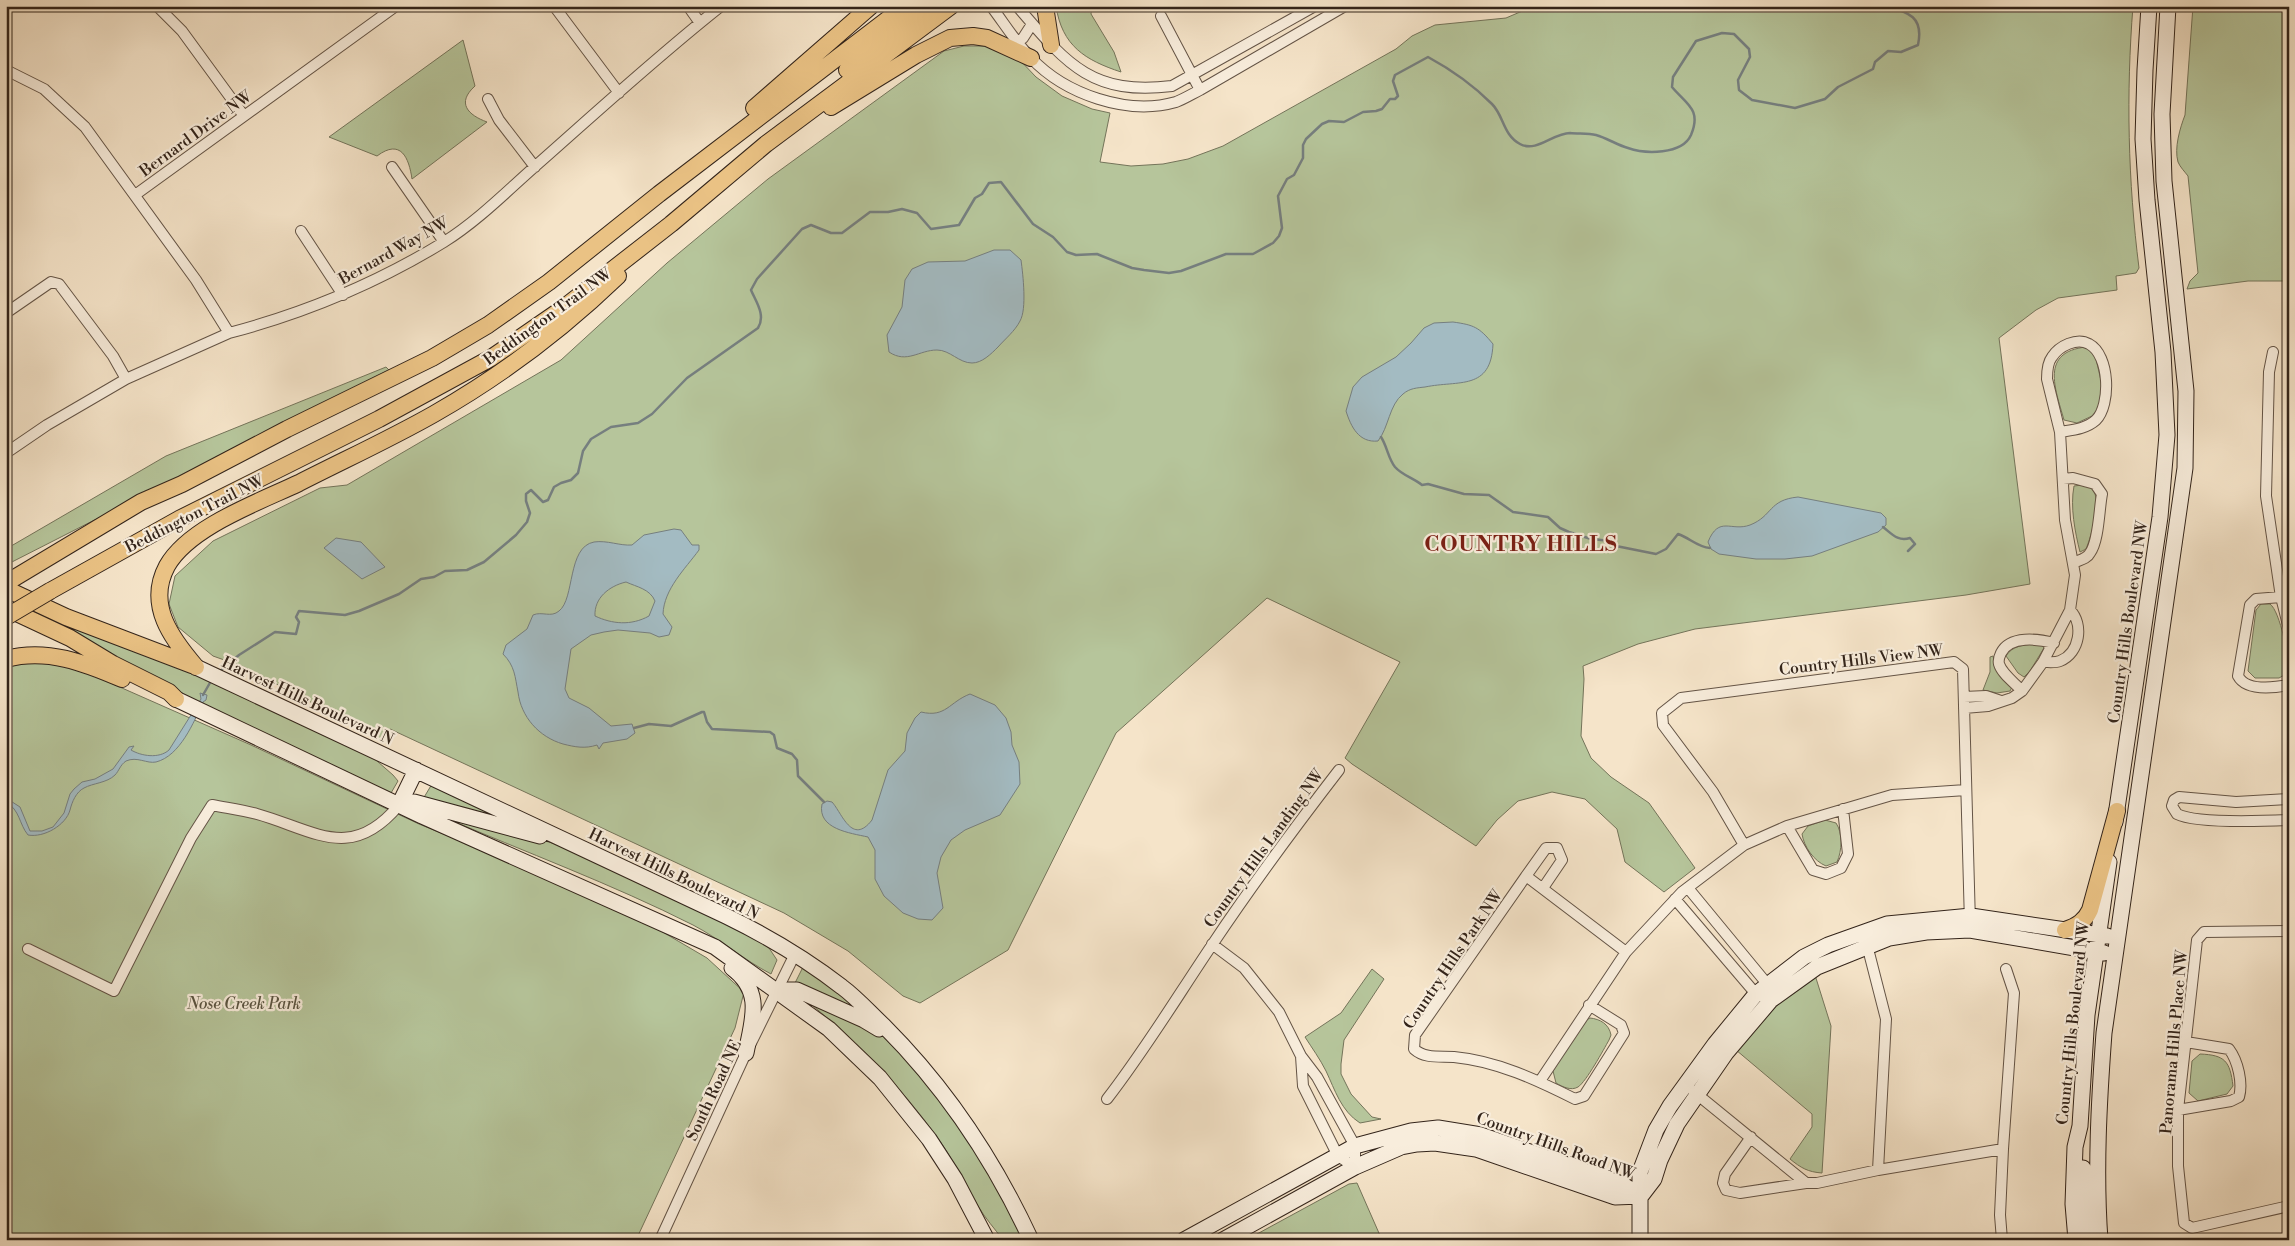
<svg xmlns="http://www.w3.org/2000/svg" width="2295" height="1246" font-family="'Libre Bodoni',serif">
<rect width="100%" height="100%" fill="#f5e4c9"/>
<filter id="stains"><feTurbulence type="fractalNoise" baseFrequency=".004" numOctaves="4"/><feColorMatrix values="0 0 0 0 .2 0 0 0 0 .09 0 0 0 0 .02 0 0 0 .5 -.17"/></filter>
<radialGradient id="worn" r=".72"><stop offset=".6" stop-color="#630" stop-opacity="0"/><stop offset="1" stop-color="#630" stop-opacity=".3"/></radialGradient>
<path fill="#b6c59b" stroke="#74745a" d="M1056 6H1092L1091 14 1114 52 1121 72C1085 60 1062 46 1056 6Z
M1534 6H2133C2126 94 2128 181 2139 268L2136 273 2116 276 2117 290 2058 298 2036 310 1999 338 2030 584 1966 595 1695 629 1638 644 1583 666 1584 679 1581 736 1591 758 1611 777 1649 803 1695 868 1664 892 1625 862 1617 829 1585 799 1552 792 1518 801 1497 820 1476 846 1352 764 1345 758 1400 662 1267 598 1116 733 1008 950 920 1003 903 996 848 951 784 913 390 729 381 739 244 667 213 656 178 627 169 604 175 576 213 541 320 488 347 485 561 360 667 263 768 179 944 51 964 46H986L1017 57 1036 77 1062 96 1092 109 1110 113 1100 162 1131 166 1163 164 1188 159 1223 146 1396 49 1412 36 1435 25 1506 18Z
M2193 6H2289V281H2248L2187 289 2190 281 2198 273 2188 176C2185 172 2180 167 2178 162 2174 148 2180 128 2185 115Z
M463 40 475 86C456 103 468 115 487 122L412 179C409 158 401 138 377 156L329 137Z
M2086 347 2095 355 2103 389V403L2092 416 2077 423 2064 420C2055 388 2040 352 2086 347Z
M386 367 389 370 6 565V549L166 456Z
M2082 485C2085 486 2088 486 2090 487 2104 495 2091 537 2086 549L2080 552C2075 532 2070 507 2074 486Z
M2261 604H2270C2280 611 2290 660 2288 673L2279 678H2255L2248 671 2256 610Z
M45 613 160 656 369 754 393 775 398 781 391 793 160 684 42 619Z
M2034 644 2041 645 2044 648 2030 671 2024 677 2018 673 2006 656C2012 646 2023 645 2034 644Z
M1993 656 1996 669 2012 687 2010 691 1997 693 1983 690 1990 672V657Z
M27 660 79 669 251 745 419 824 529 869 649 924 707 958 744 992 735 1028 636 1240H6V666Z
M432 784 504 819 423 799Z
M442 813 556 844 740 927 769 948 777 960 771 974C744 960 720 939 693 925 612 884 525 852 441 816Z
M1825 820 1836 823C1843 833 1842 851 1837 862L1826 866C1814 861 1804 847 1802 834L1808 826Z
M803 967 812 970 859 1010 795 983Z
M1372 969 1384 979 1344 1040 1341 1064V1074L1351 1094 1372 1117 1381 1119 1360 1123C1341 1111 1335 1090 1326 1071 1320 1059 1312 1048 1305 1037L1341 1013Z
M1815 975 1831 1026 1822 1173C1808 1172 1801 1168 1790 1159L1812 1127V1114L1736 1050C1759 1020 1784 997 1815 975Z
M812 1005 878 1032 894 1043 964 1128 1026 1240H1003C995 1229 985 1218 978 1206 964 1183 953 1159 937 1137 902 1088 859 1044 812 1005Z
M1590 1018C1600 1019 1609 1024 1611 1035L1609 1040C1604 1049 1586 1082 1578 1087 1571 1091 1563 1087 1556 1083L1553 1071 1584 1021Z
M2200 1054C2225 1055 2230 1061 2233 1086L2227 1094 2198 1101 2189 1093 2192 1061Z
M1357 1183 1382 1240H1246L1349 1184Z"/>
<path fill="#a3bbc2" stroke="#767f7f" fill-rule="evenodd" d="M994 250H1010L1021 260C1023 275 1027 309 1020 321 1015 331 1005 339 998 347 991 354 982 363 972 363 959 363 950 350 937 350 919 350 907 364 889 352L887 335 902 307 905 280 912 269 928 262 965 261Z
M1453 322C1474 325 1479 327 1493 344 1491 391 1459 380 1425 387 1417 388 1410 388 1403 394 1389 405 1389 427 1378 441 1359 443 1351 427 1346 411L1353 387 1362 377 1396 357 1411 343 1424 328 1434 323Z
M1798 497 1881 513 1886 518V525L1878 532 1812 556 1785 559H1756L1719 554 1711 549 1708 542C1719 515 1731 532 1750 525 1773 516 1768 500 1798 497Z
M674 529 681 530 692 545H699V550C685 569 664 589 663 614L672 627 669 635 659 637 650 633 618 630 604 632 591 635 571 649 565 689 569 698 589 708 611 726 632 724 635 733 627 739 603 743 599 749 597 745C585 749 575 747 563 744 539 737 521 717 518 692 515 677 515 666 503 654L506 645 527 629 533 615C542 611 551 618 559 611 575 599 567 547 594 542 607 540 620 546 632 545L644 535ZM626 582C637 587 650 589 655 601L649 616C631 626 612 624 595 616 594 598 609 586 626 582Z
M336 538 361 542 385 567 362 579 324 548Z
M200 693 207 695 206 700 203 702C194 722 180 756 156 762 147 764 137 756 126 761 120 765 119 771 115 775 107 783 93 783 84 788 76 792 72 802 70 810 66 825 44 838 28 835 19 824 20 810 6 802V798L20 807 30 831H42L53 827 64 813 70 794 74 789 82 782 95 779 113 769 129 747 134 746 131 750C141 756 159 759 169 750L201 699Z
M970 694 995 705 1006 718 1011 732 1012 745 1019 762 1020 784 1000 815 965 830 951 840 941 857 937 873 943 908 932 920 918 919 903 913 884 896 875 879V850L868 837C850 833 817 829 822 804L827 801 832 802C842 813 852 846 872 820L888 770 905 751 907 733 915 718 921 712C946 718 949 702 970 694Z"/>
<g fill="none" stroke-linecap="round" stroke-linejoin="round">
<path stroke="#767f7f" stroke-width="2.5" d="M1381 437C1387 446 1388 458 1395 467 1402 475 1413 478 1422 485L1428 484 1464 494 1489 495 1513 512 1548 517 1560 528 1569 532 1591 539 1611 541 1616 546 1656 554 1666 549 1678 534C1690 538 1697 547 1710 548
M1883 527C1892 534 1898 542 1910 538L1915 544 1908 551
M220 671 239 655 275 632 296 634 299 622 296 617 299 611 345 615 359 611 399 594 421 579 434 577 445 571 467 570 484 562 516 535 527 522 530 513 526 501V494L531 490 543 502 548 500 554 487 561 483 571 480 578 473 583 451 591 439 611 427 638 423 652 414 687 378 758 328C766 315 756 302 751 290L757 279 802 229 811 225 831 233H842L870 212H888L902 209 917 213 931 229 959 225 975 198 982 194 989 183 1001 182 1033 224 1053 237 1067 252 1076 255 1097 254 1132 268 1144 270 1169 273 1181 271 1226 254H1253L1273 243 1279 236 1282 228 1278 196 1287 179 1294 175 1303 158V145L1306 139 1322 124 1329 121 1344 122 1363 112 1376 111 1382 109 1390 99H1395L1398 96 1393 81 1395 75 1428 57C1452 70 1473 85 1492 104 1504 116 1503 135 1520 144 1537 153 1553 133 1570 133 1578 134 1588 133 1596 135 1607 138 1617 145 1628 148 1645 154 1682 155 1691 135 1702 109 1686 104 1672 87L1673 77 1696 41 1722 33 1734 34 1749 49 1750 57 1738 80 1739 90 1752 100 1795 108 1825 99 1838 87 1873 69 1875 62 1888 51 1901 52 1918 45C1924 17 1909 12 1885 6
M203 695 211 681
M634 728 649 724 671 726 702 712H704L707 722 712 729 770 732 774 735 777 748 792 754 797 760 798 776 824 802"/>
<g stroke="#645446" stroke-width="12">
<path id="street" d="M157 6 182 31 244 116
M554 6 619 93
M688 6 700 23
M991 6C1004 23 1016 43 1031 58 1065 94 1127 116 1176 102 1184 99 1192 94 1200 90L1345 6
M1017 6C1066 63 1091 96 1172 86L1315 6
M1161 16 1200 90
M1014 44 1023 38 1032 24
M6 70 44 89 85 127 196 280 229 333C305 313 377 283 444 242 479 220 509 189 540 162 600 109 659 55 721 6
M488 99 499 120 535 167
M392 167 444 242
M135 195 396 6
M301 231 343 295
M6 313 51 282 59 284 113 356 126 379 47 425 6 453
M2273 352 2269 372 2266 496 2281 597 2289 629
M126 379 229 333
M2063 479 2073 478 2095 484 2102 494C2099 509 2099 541 2090 553 2087 559 2079 560 2073 563
M2281 597 2256 599 2250 605 2238 676C2246 691 2273 688 2289 685
M2043 662C2049 662 2055 663 2060 661 2080 653 2084 624 2070 610
M2022 691C2015 683 2002 674 1999 664 1998 660 1999 657 2001 653 2010 635 2038 639 2054 643
M1964 697 1986 696 2001 701
M1964 708 1988 706 2012 698 2022 691 2043 662 2070 610 2075 575 2065 520 2060 432 2047 379C2047 372 2048 362 2052 357 2059 346 2077 337 2089 344 2110 355 2111 405 2096 420 2086 429 2072 430 2060 432
M2289 799 2236 802 2179 797 2174 800 2172 806 2177 814C2196 824 2265 821 2289 820
M1787 826 1813 870 1826 874 1841 868 1848 854 1843 809
M1744 845 1713 792 1663 725 1662 713 1681 698 1954 662 1963 669 1970 923
M1526 876 1546 848H1557L1562 860 1543 888
M1688 888 1768 985 1769 989
M1675 899 1756 994 1760 996
M2289 931 2204 932 2197 940 2178 1110V1166L2184 1223 2192 1228 2289 1206
M1866 941 1886 1019 1878 1170
M1212 944 1244 968 1279 1012 1301 1056 1317 1077 1355 1146V1167
M28 949 114 991 191 838 212 805C227 808 242 810 257 814 314 830 351 863 399 805
M1589 1005 1621 1025 1624 1033 1584 1096 1575 1099C1537 1080 1497 1061 1454 1057 1440 1056 1425 1059 1414 1049L1415 1035 1526 876 1626 952
M1301 1056 1303 1086 1338 1156 1355 1167
M1540 1081 1626 952 1682 892 1744 845 1787 826 1892 795 1966 790
M1693 1091 1806 1183H1817L1878 1170 2003 1149 2000 1215 2002 1240
M1107 1099C1145 1050 1177 997 1212 945 1252 885 1295 827 1339 770
M2178 1110 2231 1101 2239 1097C2243 1083 2238 1061 2229 1049L2186 1042
M1751 1137 1725 1174 1723 1183 1726 1190 1740 1193 1806 1183
M2003 1149 2014 993 2006 969
M660 1240 746 1053 795 954"/>
</g>
<g stroke="#33241a" stroke-width="17">
<path id="secondary" d="M196 667 726 916C767 936 806 959 842 987 857 998 870 1013 884 1026 946 1088 994 1160 1031 1240
M176 699 422 816 715 947 829 1029 880 1078 929 1139 955 1179 987 1240
M399 805 414 802 540 836
M399 805 416 770
M2115 822 2160 517 2167 435 2163 352 2147 200 2143 139 2145 70 2149 6
M732 968C764 992 752 1020 746 1053
M777 990H797L864 1020 879 1029
M2083 1168 2088 1240
M1641 1196 1654 1179 1660 1160 1677 1124 1726 1053 1771 1000 1817 967 1889 938 1926 932 1970 930 2104 953
M1184 1240 1355 1146 1411 1131 1438 1128 1481 1135 1622 1184 1641 1196
M1223 1240 1355 1167 1401 1147 1417 1144 1435 1143 1476 1149 1615 1197 1641 1196
M1640 1240V1172L1656 1130 1670 1106 1715 1044 1756 994 1804 957 1828 945 1887 924 1971 916 2107 936
M2076 1240 2073 1204 2075 1147 2080 1126 2087 1015 2109 862
M2100 1240C2095 1171 2099 1101 2104 1033L2185 468 2186 391 2164 181 2162 114 2168 6"/>
</g>
<g stroke="#33241a" stroke-width="18">
<path id="primary" d="M1045 6 1051 45
M847 70 927 6
M831 107 916 55 950 38 973 36 987 38 1031 58
M754 108 871 6
M6 583 141 502 182 484 287 429 432 358 488 325 549 282 659 194 905 6
M6 589 66 617 192 665
M50 591 179 519 379 419 491 358 562 309 671 224 766 144 951 6
M6 608 70 638 113 664 169 692 176 699
M6 659C47 648 85 663 122 679
M196 667C172 639 146 605 167 566 189 527 259 502 299 483 344 460 390 439 434 414 499 377 563 329 618 276
M2065 930C2077 926 2085 921 2090 910L2117 811"/>
</g>
<use href="#street" stroke="#f8eddc" stroke-width="10"/>
<use href="#secondary" stroke="#f8eddc" stroke-width="15"/>
<use href="#primary" stroke="#eac284" stroke-width="16"/>
<g stroke="#33241a" stroke-width="18" stroke-linecap="butt">
<path id="primary-bridge" d="M6 617 50 591"/>
</g>
<use href="#primary-bridge" stroke="#eac284" stroke-width="16"/>
</g>
<g text-anchor="middle" stroke-width="4.5" stroke-linejoin="round" paint-order="stroke">
<g font-size="16" fill="#33241a" stroke="#f8eddc">
<text transform="translate(195 133) rotate(-36)" y="6">Bernard Drive NW</text>
<text transform="translate(393 250) rotate(-29)" y="6">Bernard Way NW</text>
<text transform="translate(547 316) rotate(-36)" y="6">Beddington Trail NW</text>
<text transform="translate(194 513) rotate(-27)" y="6">Beddington Trail NW</text>
<text transform="translate(2127 622) rotate(-82)" y="6">Country Hills Boulevard NW</text>
<text transform="translate(1861 659) rotate(-7)" y="6">Country Hills View NW</text>
<text transform="translate(308 700) rotate(25)" y="6">Harvest Hills Boulevard N</text>
<text transform="translate(1263 848) rotate(-54)" y="6">Country Hills Landing NW</text>
<text transform="translate(674 873) rotate(26)" y="6">Harvest Hills Boulevard N</text>
<text transform="translate(1452 959) rotate(-56)" y="6">Country Hills Park NW</text>
<text transform="translate(2072 1023) rotate(-84)" y="6">Country Hills Boulevard NW</text>
<text transform="translate(2173 1042) rotate(-85)" y="6">Panorama Hills Place NW</text>
<text transform="translate(713 1090) rotate(-65)" y="6">South Road NE</text>
<text transform="translate(1556 1145) rotate(20)" y="6">Country Hills Road NW</text>
</g>
<g font-size="16" font-style="italic" fill="#5a5441" stroke="#f8eddc">
<text x="244" y="1009">Nose Creek Park</text>
</g>
<g font-size="21" font-weight="bold" letter-spacing="1" fill="#7a1f14" stroke="#f8eddc">
<text x="1521" y="551">COUNTRY HILLS</text>
</g>
</g>
<rect width="2295" height="1246" fill="none" stroke="#f5e4c9" stroke-width="25"/>
<rect x="8" y="8" width="2280" height="1231" fill="none" stroke="#33241a" stroke-width="2.5"/>
<rect x="12" y="12" width="2270" height="1221" fill="none" stroke="#33241a"/>
<rect width="100%" height="100%" filter="url(#stains)"/>
<rect width="100%" height="100%" fill="url(#worn)"/>
</svg>
